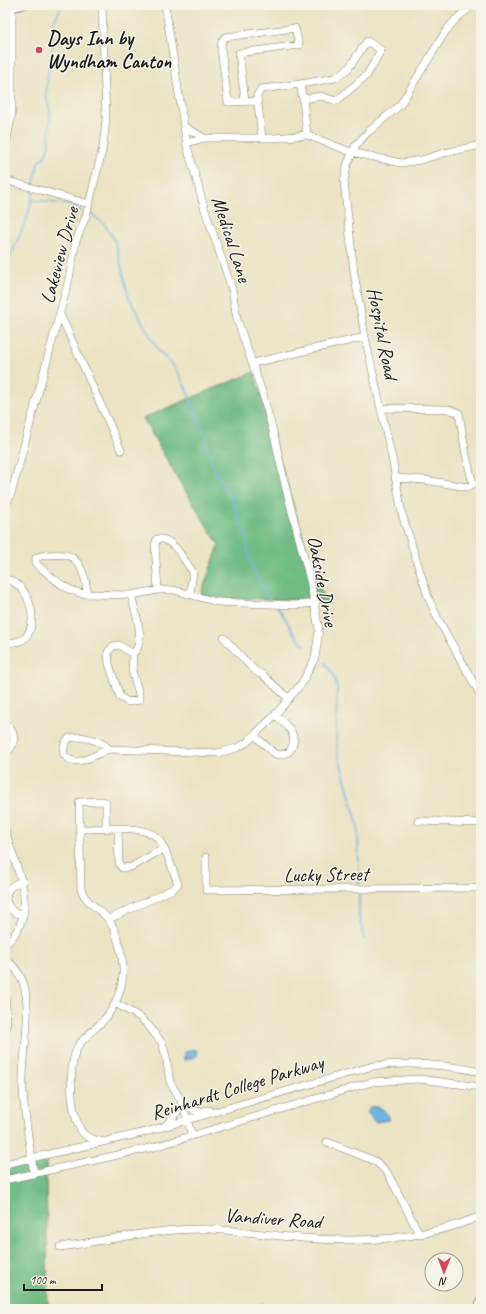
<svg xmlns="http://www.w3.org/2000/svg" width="486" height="1314" font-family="Caveat,sans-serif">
<rect width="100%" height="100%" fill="#f7f3e8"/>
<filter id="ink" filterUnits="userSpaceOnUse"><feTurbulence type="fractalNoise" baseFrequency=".025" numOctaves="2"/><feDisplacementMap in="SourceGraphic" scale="8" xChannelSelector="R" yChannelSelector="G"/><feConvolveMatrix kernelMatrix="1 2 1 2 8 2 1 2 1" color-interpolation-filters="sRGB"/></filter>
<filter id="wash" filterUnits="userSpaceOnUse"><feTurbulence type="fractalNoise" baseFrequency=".012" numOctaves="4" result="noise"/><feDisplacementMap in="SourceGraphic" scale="16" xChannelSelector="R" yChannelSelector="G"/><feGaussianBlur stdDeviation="0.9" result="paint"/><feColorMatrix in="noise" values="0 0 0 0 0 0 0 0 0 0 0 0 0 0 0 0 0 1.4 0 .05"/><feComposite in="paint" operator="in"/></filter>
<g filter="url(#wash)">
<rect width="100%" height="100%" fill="#ebe3c3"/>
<path fill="#70bc84" stroke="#466c50" d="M254 372 316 582 327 601 200 597 219 545 176 476 143 418Z
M46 1158 48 1309H5V1168Z"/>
<path fill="#72b4e6" stroke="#476881" d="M193 1049 197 1051V1056L184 1060V1052Z
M370 1107C380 1106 387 1110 389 1120L375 1122 367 1112Z"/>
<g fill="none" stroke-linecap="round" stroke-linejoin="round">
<path stroke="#72b4e6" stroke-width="1.5" d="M34 183 38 163 45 156 49 145 50 111 46 96 48 72 53 42 52 26 60 9
M33 200 71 205 81 211
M92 214 104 224 115 241 129 298 158 350 175 368 185 386 204 434 213 466 238 514 246 537 249 559 266 596 270 600
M5 279 10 258 29 212 33 192
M277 607C288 619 292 637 305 645
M325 663 334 676 337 688 336 739 338 754 358 826 359 886
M359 894V917L364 939"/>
</g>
</g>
<g filter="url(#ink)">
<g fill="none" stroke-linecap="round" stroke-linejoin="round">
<g stroke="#848070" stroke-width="8">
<path id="minor" d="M473 5 456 19 446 31 400 105 368 132 356 145 347 165 344 182 354 272 365 337 393 463 402 514 428 597 438 619 481 696
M303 99 300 84 335 78 348 69 367 41 381 50 367 75 336 101 321 96 303 99 307 135
M245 101 239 53 299 45 295 28 225 37 222 41 221 48 228 102 257 101
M185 127 204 138
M262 138 257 96 261 89 300 84
M187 143 204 138H274L307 135 351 152 401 163 421 160 444 153 481 145
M5 149 12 113V5
M5 180 89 204
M60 314 121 450
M253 363 365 337
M382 408 448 409 459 413 466 455 473 484 467 487 425 480 395 478
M5 507 11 494 69 279 76 241 86 216 103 147 106 119 102 5
M44 555C52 555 63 553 69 556 81 560 88 583 86 594 67 593 51 576 36 564V558Z
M5 579C28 582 40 620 26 637 21 643 12 642 5 643
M158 590 155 545 157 539C173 536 184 561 193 572L190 594
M86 594 131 595 158 590H174L217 602 295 605 316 603
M131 595C135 612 147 640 133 654
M224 638 255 671 263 675 289 699
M119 645 133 654 132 671 139 694V700L128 702 120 697 109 664 108 652 113 646Z
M5 724C17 731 16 746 5 754
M254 735 275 754 280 755 289 752C301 736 287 725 275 715
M79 737C89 738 102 741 109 749 95 754 74 771 63 753L65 743 69 738Z
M109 749 218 753 237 748 246 743 275 715 302 683 315 658 319 630 310 580 285 485 275 439 263 395 237 319 232 289 205 210 187 146 165 5
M418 821 481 823
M80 829C99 829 137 825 154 835 164 841 174 873 178 884L173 889 109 919
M118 829 119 864 122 868 131 867 163 849
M5 830C15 869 43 911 5 945
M206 857V890L481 888
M23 882C12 883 6 890 6 900 8 908 14 915 23 914
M5 958C10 963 16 968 19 974 36 1000 21 1057 23 1089 24 1117 30 1146 34 1174
M5 994 7 1020 5 1032
M115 1003 138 1016 148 1025 162 1043 166 1056 170 1082 182 1102 192 1136
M165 1126 176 1114 182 1102 197 1112 209 1110
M103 1142C96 1140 86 1138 82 1132 70 1113 68 1068 77 1048 83 1038 91 1032 100 1024 113 1011 121 994 123 975 124 961 117 928 107 918 99 909 84 901 81 889L79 802 103 801 106 803V829
M327 1142 375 1161 387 1172 420 1235
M5 1164 142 1133 373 1066C410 1062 444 1064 481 1072
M5 1180 154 1147 372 1082 419 1079 481 1087
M60 1247C109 1240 159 1228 208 1229 240 1230 271 1236 302 1238 363 1243 424 1240 481 1216
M258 1308 262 1309"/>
</g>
<g stroke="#848070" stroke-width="10">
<path id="major" d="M5 8 22 5
M479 1309 481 1300"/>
</g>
<use href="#minor" stroke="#fff" stroke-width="7"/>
<use href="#major" stroke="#fff" stroke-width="8"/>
</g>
</g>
<circle fill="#d1495b" stroke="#f7f3e8" stroke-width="1.5" cx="39" cy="50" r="4"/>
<g text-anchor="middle" stroke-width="3" stroke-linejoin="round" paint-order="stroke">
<g font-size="20" font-weight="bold" fill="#1c1c1c" stroke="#f7f3e8" text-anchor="start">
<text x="47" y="45">Days Inn by<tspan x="47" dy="23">Wyndham Canton</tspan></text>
</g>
<g font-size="20" fill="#1c1c1c" stroke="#f7f3e8">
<text transform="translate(232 239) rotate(72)" y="7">Medical Lane</text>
<text transform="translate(59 255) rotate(-75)" y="7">Lakeview Drive</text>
<text transform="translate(383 333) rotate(79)" y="7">Hospital Road</text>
<text transform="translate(323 581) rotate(79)" y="7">Oakside Drive</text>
<text transform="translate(326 874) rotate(-1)" y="7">Lucky Street</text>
<text transform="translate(237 1087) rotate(-17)" y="7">Reinhardt College Parkway</text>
<text transform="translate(273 1218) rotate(4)" y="7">Vandiver Road</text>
</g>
</g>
<rect width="486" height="1314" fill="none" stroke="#f7f3e8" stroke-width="20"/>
<g transform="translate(444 1272) rotate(181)"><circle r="19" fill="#f7f3e8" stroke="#9f9d96"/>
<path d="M0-3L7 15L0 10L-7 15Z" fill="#d1495b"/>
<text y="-6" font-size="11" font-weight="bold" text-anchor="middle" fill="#1c1c1c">N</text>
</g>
<path d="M24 1284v6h78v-6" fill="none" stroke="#1c1c1c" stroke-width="2"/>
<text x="30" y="1284" font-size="12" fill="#1c1c1c" stroke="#f7f3e8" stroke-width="3" paint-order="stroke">100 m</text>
</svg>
